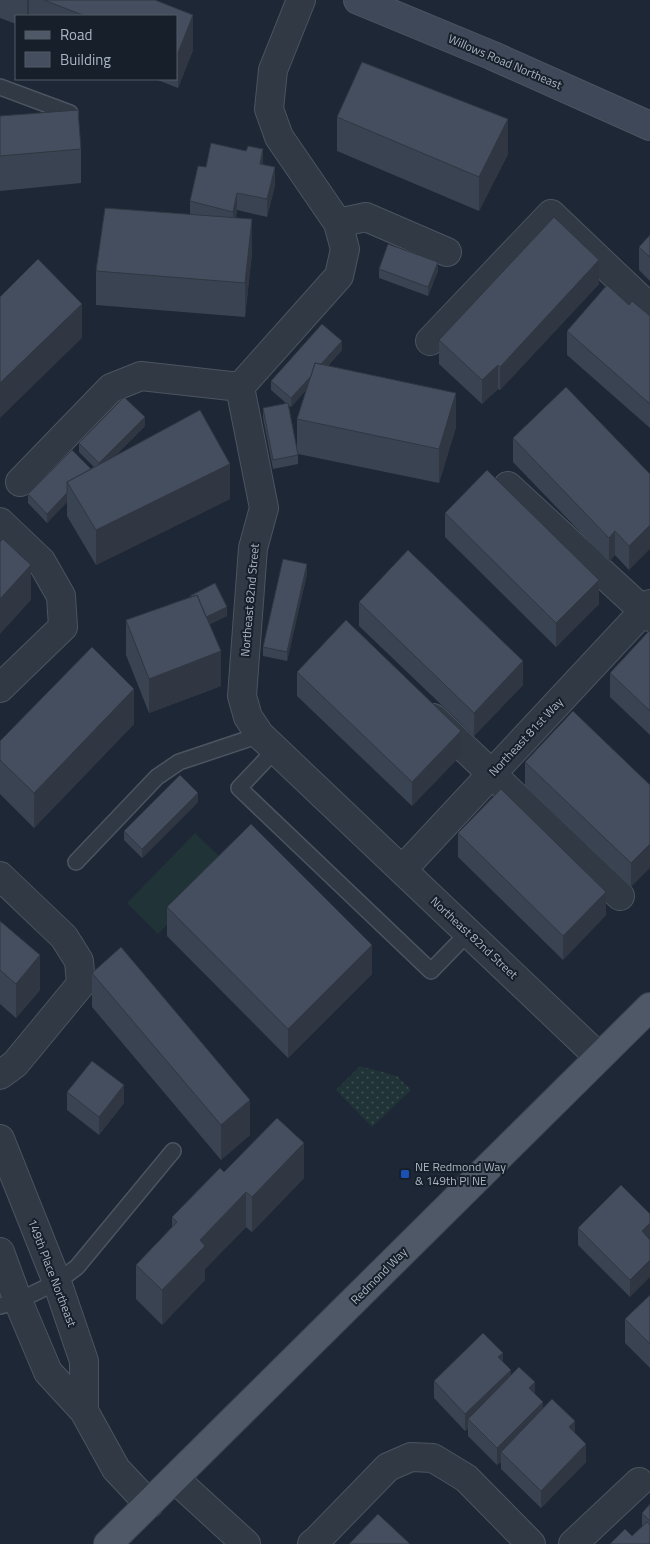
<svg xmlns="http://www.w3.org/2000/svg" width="650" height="1544" font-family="'Titillium Web',sans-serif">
<defs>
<pattern id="park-dots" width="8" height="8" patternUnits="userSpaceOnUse" patternTransform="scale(1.25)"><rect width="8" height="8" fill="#203336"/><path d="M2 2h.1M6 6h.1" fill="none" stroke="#3e4e51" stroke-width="1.8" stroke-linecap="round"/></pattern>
</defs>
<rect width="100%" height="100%" fill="#1e2735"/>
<path fill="url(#park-dots)" d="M360 1066 397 1076 411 1090 372 1127 336 1090Z"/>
<path fill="#203336" d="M195 833 227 864 158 934 127 903Z"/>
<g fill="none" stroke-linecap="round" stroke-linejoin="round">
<g stroke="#4c5461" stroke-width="18">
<path id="lane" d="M0 87 70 113
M276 749 239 788 431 971 468 933
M76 862 157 777 179 762 260 735
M0 1306 18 1301 57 1282 77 1267 173 1151"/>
</g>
<g stroke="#4c5461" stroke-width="30">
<path id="street" d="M301 0 273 70 269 109 279 137 338 223 345 249 339 276 240 387 264 508 253 548 242 696 248 717 260 735 599 1057
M338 223 366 217 447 252
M430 341 551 214 650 308
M20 482 111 388 141 376 240 387
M508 486 650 617
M0 522 41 561 61 596 63 627 0 688
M433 718 620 896
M402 870 650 604
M0 876 64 937 79 961 81 984 15 1064 0 1075
M0 1139 57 1282 84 1361V1411
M0 1252 18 1301 48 1372 84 1411 116 1469 149 1504
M175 1479 246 1544
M312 1544 317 1540 388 1467 411 1457 433 1458 466 1478 531 1544
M573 1544 639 1482"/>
</g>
<g stroke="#4c5461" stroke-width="30">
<path id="secondary" d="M358 0 491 55 650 126"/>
</g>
<g stroke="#3b434f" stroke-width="30">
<path id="primary" d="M108 1544 650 1007"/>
</g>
<use href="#lane" stroke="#313945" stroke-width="15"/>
<use href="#street" stroke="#313945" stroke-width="28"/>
<use href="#secondary" stroke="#3f4858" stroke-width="28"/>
<use href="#primary" stroke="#4f5866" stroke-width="28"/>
</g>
<path fill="#3a4352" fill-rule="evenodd" d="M0 0H155L193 15V50L178 88 155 79H176V16H16V24L0 18Z
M0 116 81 149V183L0 191Z
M337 117 508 154 479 211 337 151Z
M263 164 275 185 267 217 237 210 236 218 252 253 245 317 96 305V271L190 214V201L206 167Z
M650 235V281L639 270V247Z
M379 269 438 271 428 296 379 278Z
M599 284 500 390 498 389 482 404 439 364V340Z
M629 305 650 316V428L567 355V331Z
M342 350 328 366 456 427 439 483 298 454V464L273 469 263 418V408L287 404 271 390V381ZM306 390 297 419V450L288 405 291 407Z
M145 426 115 456 230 499 96 565 67 516V502L47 523 28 503V494L94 467 79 452V443Z
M513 438 650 474 629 570 615 555 609 562 513 462Z
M445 513 599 604 556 647 445 537Z
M307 574 287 661 263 656V647Z
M190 596 227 616 210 624 221 686 149 713 126 655V620L190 597Z
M359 602 523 685 474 736 359 626Z
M650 630V735L610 697V673Z
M297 672 461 755 412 806 297 696Z
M134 724 34 828 0 794V741Z
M525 762 650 785 631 887 525 786Z
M198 802 142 858 124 840V831Z
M458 833 606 915 563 960 458 857Z
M167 907 372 974 288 1058 167 936Z
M0 921 40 990 16 1018 0 1004Z
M92 973 250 1135 221 1160 92 1007Z
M67 1092 124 1103 99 1135 67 1110Z
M224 1172 304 1178 252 1232 246 1227 205 1269V1280L162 1325 136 1299V1265L172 1227V1217Z
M650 1214 630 1297 578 1245V1228Z
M650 1295V1368L625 1343V1319Z
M503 1362 511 1376 535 1394 543 1409 575 1433 586 1462 541 1508 501 1469V1462L497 1465 468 1436V1429L465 1431 434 1398V1381Z
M650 1504V1544L632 1536 642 1527V1513Z"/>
<path fill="#303742" d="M27 0H29V16H27Z
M193 15V50L178 88V53Z
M508 119V154L479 211V177Z
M263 149V167L260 164Z
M275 167V185L267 217V199Z
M237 193V210L233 229V212Z
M252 219V253L245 317V283Z
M599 260V284L500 390V367Z
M438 262V271L428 296V287Z
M82 304V338L0 418V383Z
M342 341V350L291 407V398Z
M498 365V389L482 404V380Z
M456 393V427L439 483V449Z
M145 417V426L99 472V463Z
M230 464V499L96 565V530Z
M67 493V502L47 523V514Z
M650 525V549L629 570V546Z
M615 531V555L609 562V538Z
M307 564V574L287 661V652Z
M31 565V600L0 634V599Z
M599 580V604L556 647V623Z
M227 607V616L202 628V619Z
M221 651V686L149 713V679Z
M523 661V685L474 736V713Z
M134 689V724L34 828V793Z
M461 731V755L412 806V782Z
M198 793V802L142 858V849Z
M650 844V868L631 887V863Z
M606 892V915L563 960V936Z
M372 945V974L288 1058V1029Z
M40 955V990L16 1018V984Z
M124 1085V1103L99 1135V1117Z
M250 1100V1135L221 1160V1125Z
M304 1143V1178L252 1232V1197Z
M246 1192V1227L205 1269V1280L162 1325V1290L200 1240Z
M650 1223V1240L642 1231Z
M650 1260V1277L630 1297V1280Z
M503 1353V1370L498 1357Z
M511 1370V1387L468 1419V1429L465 1431V1414Z
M535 1382V1400L529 1388Z
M543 1402V1420L501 1452V1462L497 1465V1448Z
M575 1421V1438L569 1427Z
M586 1444V1462L541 1508V1491Z"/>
<path fill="#444e5f" stroke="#303742" d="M44 0H155L193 15 178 53H176V16H85Z
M362 62 508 119 479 177 337 117Z
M78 110 81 149 0 156V116Z
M211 143 246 151 248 146 263 149 260 164 275 167 267 199 237 193 233 212 190 201 198 166 206 167Z
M105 208 252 219 245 283 96 271Z
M554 217 599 260 500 367 498 365 482 380 439 340Z
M650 235V257L639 247Z
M388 244 438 262 428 287 379 269Z
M38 259 82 304 0 383V297Z
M607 285 629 305 632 301 650 316V404L567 331Z
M322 324 342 341 321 364 315 363 311 376 291 398 271 381Z
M315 363 456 393 439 449 297 419Z
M566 387 650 474V525L629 546 615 531 609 538 513 438Z
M124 397 145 417 99 463 79 443Z
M288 403 298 455 273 460 263 408Z
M200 410 230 464 96 530 67 482Z
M72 450 91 469 67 482V493L47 514 28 494Z
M487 470 599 580 556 623 445 513Z
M3 539 31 565 0 599V542Z
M408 550 523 661 474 713 359 602Z
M283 559 307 564 287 652 263 647Z
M215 583 227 607 206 617 197 595 191 597 190 596Z
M197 595 221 651 149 679 126 620Z
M346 620 461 731 412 782 297 672Z
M650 630V711L610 673Z
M92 647 134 689 34 793 0 760V741Z
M573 711 650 785V844L631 863 525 762Z
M180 775 198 793 142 849 124 831Z
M501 789 606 892 563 936 458 833Z
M251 824 372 945 288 1029 167 907Z
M0 921 40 955 16 984 0 970Z
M121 947 250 1100 221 1125 92 973Z
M92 1061 124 1085 99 1117 67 1092Z
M277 1118 304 1143 252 1197 246 1192 200 1240 205 1246 162 1290 136 1265 177 1222 172 1217 220 1168 224 1172Z
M621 1185 650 1214V1223L642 1231 650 1240V1260L630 1280 578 1228Z
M650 1295V1344L625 1319Z
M483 1333 503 1353 498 1357 511 1370 465 1414 434 1381Z
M519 1367 535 1382 529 1388 543 1402 497 1448 468 1419Z
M552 1399 575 1421 569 1427 586 1444 541 1491 501 1452Z
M650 1504V1521L642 1513Z
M378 1514 410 1544H349Z
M647 1522 650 1525V1544H610L625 1529 632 1536Z"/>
<rect fill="#1a4fb4" stroke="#171f2a" stroke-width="2" x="400" y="1169" width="10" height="10" rx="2.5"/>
<g text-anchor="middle" stroke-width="4" stroke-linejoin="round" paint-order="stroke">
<g font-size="12" fill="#abb4c3" stroke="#171f2a">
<text transform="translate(505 62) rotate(23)" y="4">Willows Road Northeast</text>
<text transform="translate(250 600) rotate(-85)" y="4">Northeast 82nd Street</text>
<text transform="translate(526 737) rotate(-47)" y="4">Northeast 81st Way</text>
<text transform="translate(474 938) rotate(43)" y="4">Northeast 82nd Street</text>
<text transform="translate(52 1273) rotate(69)" y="4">149th Place Northeast</text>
<text transform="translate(379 1276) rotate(-45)" y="4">Redmond Way</text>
</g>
<g font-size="12" fill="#abb4c3" stroke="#171f2a" text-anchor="start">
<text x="415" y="1171">NE Redmond Way<tspan x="415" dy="14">&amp; 149th Pl NE</tspan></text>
</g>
</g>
<rect x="15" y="15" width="162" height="65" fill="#171f2a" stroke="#525b67"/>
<rect x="25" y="31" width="25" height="8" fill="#4f5866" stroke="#525b67"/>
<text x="60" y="40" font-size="15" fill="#abb4c3">Road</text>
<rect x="25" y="52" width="25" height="15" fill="#444e5f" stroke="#525b67"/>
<text x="60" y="65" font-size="15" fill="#abb4c3">Building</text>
</svg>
